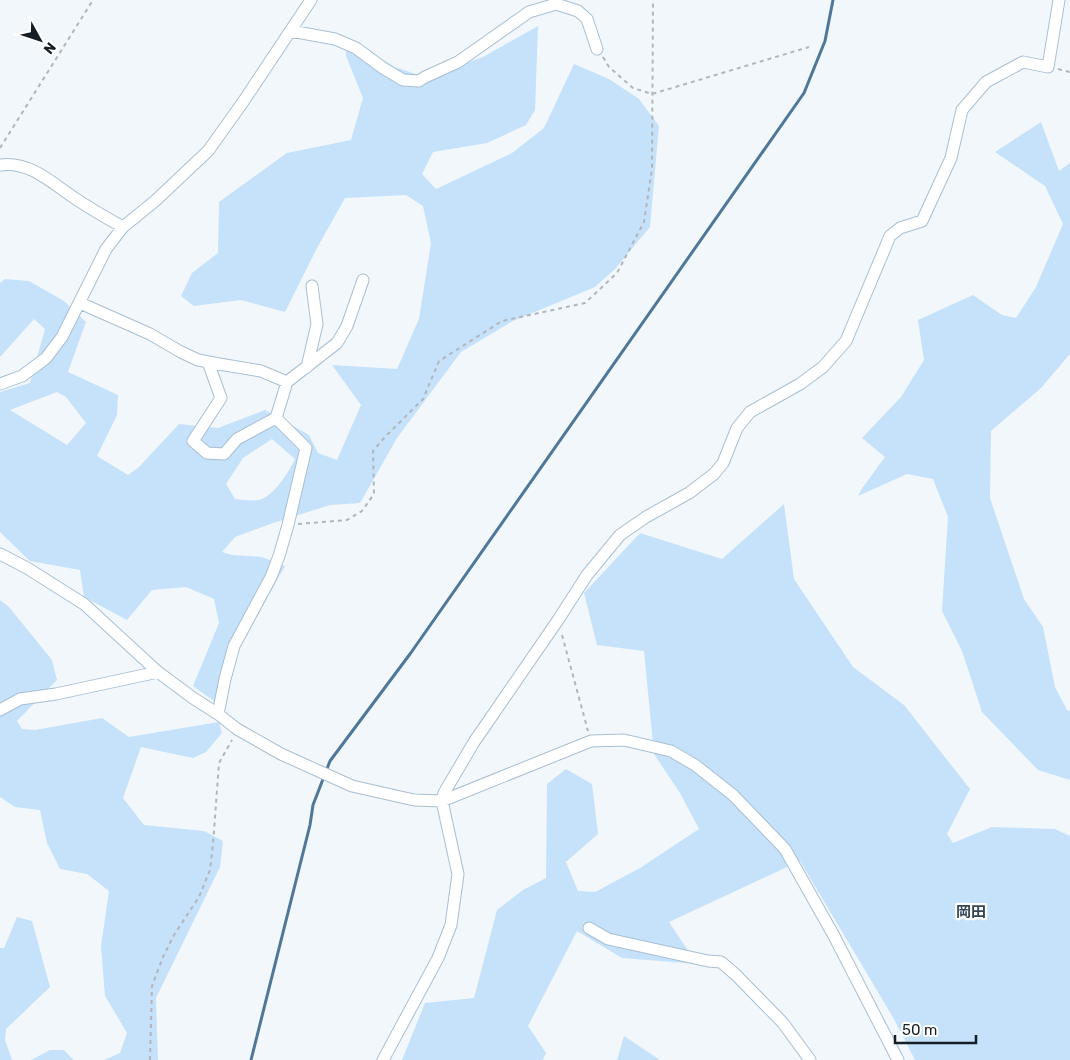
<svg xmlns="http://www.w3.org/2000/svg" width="1070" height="1060" font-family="Rubik,'Noto Sans JP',sans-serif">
<rect width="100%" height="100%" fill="#f2f7fb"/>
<path fill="#c5e2fa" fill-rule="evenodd" d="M538 26 535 110 526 125 487 143 433 152 422 174 436 189 512 153 544 128 574 64 609 79 639 99 659 126 650 227 615 269 595 287 513 321 461 352 397 438 360 503 330 505 273 523 235 537 222 552 232 555 262 557 285 566 241 645 214 701 193 686 219 623 214 599 186 587 152 590 127 620 84 597 80 570 30 561 0 532V392L30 383 45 329 34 319 0 357V283L5 279 29 281 64 301 86 322 68 372 118 395 117 415 97 456 128 475 139 467 179 424 218 428 265 410 309 435 318 453 337 460 361 405 332 365 397 369 419 319 431 243 423 206 406 195 345 198 317 248 285 312 241 300 194 306 181 296 192 273 218 253 219 202 287 153 351 140 363 98 346 56V38L395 67 425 77 483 57ZM57 392 66 397 86 423 67 445 10 410ZM272 439 295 459C288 473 274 496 259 500 251 501 242 500 235 499L226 484 243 458Z
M1041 122 1059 171 1070 163V354L1041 388 991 431 990 498 1024 599 1043 627 1055 687 1067 710 1070 711V780L1038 770 982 712 962 651 942 611 948 517 933 479 907 474 858 496 863 487 885 457 862 438 901 397 924 360 918 320 973 295 1002 315 1016 318 1036 287 1063 224 1045 186 995 152Z
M784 504 794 579 853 667 904 705 970 789 947 834 953 843 992 827 1055 829 1070 836V1060H915L894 1019 800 861 669 922 697 964 622 958 577 931 528 1026 546 1053 543 1060H402L425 1003 474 998 497 910 523 890 546 878 547 784 566 769 592 784 598 834 566 862 578 891 595 892 640 868 699 829 680 793 654 754 644 651 597 645 584 593 640 533 722 559Z
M0 600 9 607 52 660 57 680 17 721 22 729 35 730 102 718 129 737 219 722 222 733 206 752 193 758 141 747 123 798 144 825 204 831 223 841 220 867 156 998 158 1060H104L120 1053 127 1033 105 996 101 946 109 891 87 874 60 869 47 843 40 810 15 807 0 797Z
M17 917 32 921 50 987 6 1029 5 1040 12 1060H0V948H4Z
M624 1036 660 1060H617Z
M50 1050H64L74 1060H31Z"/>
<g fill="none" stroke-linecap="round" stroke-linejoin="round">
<path stroke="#4e7799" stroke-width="3" d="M251 1060 310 825 313 805 330 761 410 654 804 93 825 41 833 0"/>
<g stroke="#a8bfd3" stroke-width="13">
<path id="minor" d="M291 31 335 39 356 48 383 68 403 80 419 81 425 77 458 62 529 12 556 4 578 11 587 19 597 49
M0 165C31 160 55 186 79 201 93 210 108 219 123 227
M80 303 150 334 181 352 198 360 225 365 261 371 287 382
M208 362 221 398 193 441 207 453 224 454 237 439 276 418
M307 367 317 324 312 286
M0 384 22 376 46 358 62 337 106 249 123 227 155 201 208 151 243 102 311 0
M0 554 27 568 84 604 158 672 193 698 218 714 237 729 281 754 352 786 414 800 442 801 591 741 624 740 671 751 695 765 733 795 785 849 834 936 898 1060
M0 710 20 699 56 694 158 672
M218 714 225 679 234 646 271 577 279 556 288 525 306 448 276 418 287 382 337 343 347 326 363 280
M589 928 608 939 708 961 721 962 736 975 783 1023 810 1060
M383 1060 438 958 451 925 458 874 442 801 444 793 474 742 558 620 587 575 620 535 646 517 689 493 714 474 723 463 737 428 750 412 800 384 823 367 846 341 890 236 900 228 922 221 951 158 962 110 986 82 1023 62 1048 67 1059 0"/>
</g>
<path stroke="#b0b6bb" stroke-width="2" stroke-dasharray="4 4" stroke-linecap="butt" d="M603 57 609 67 633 88 652 94 809 47
M1058 69 1070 72
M0 148 93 0
M298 524 347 520 362 511 374 494 373 451 383 439 423 399 439 361 502 321 585 303 617 273 644 222 652 169 653 0
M562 635 588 731
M150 1060 152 986 163 957 174 935 199 897 210 870 213 844 219 763 232 740"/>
<use href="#minor" stroke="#fff" stroke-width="11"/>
</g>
<g text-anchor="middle" stroke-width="4.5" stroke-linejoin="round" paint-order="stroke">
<g font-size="15" font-weight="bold" fill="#324656" stroke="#fff">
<text x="971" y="917">岡田</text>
</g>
</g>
<g transform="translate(40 40) rotate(130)" stroke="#ffffff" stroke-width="4" paint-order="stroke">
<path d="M0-4L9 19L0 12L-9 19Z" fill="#171f26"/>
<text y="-8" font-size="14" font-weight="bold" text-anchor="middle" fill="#171f26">N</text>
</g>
<path d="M895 1035v8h81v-8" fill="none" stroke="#171f26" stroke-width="2.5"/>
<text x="902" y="1035" font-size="15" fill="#171f26" stroke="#ffffff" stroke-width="4" paint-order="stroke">50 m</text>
</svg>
